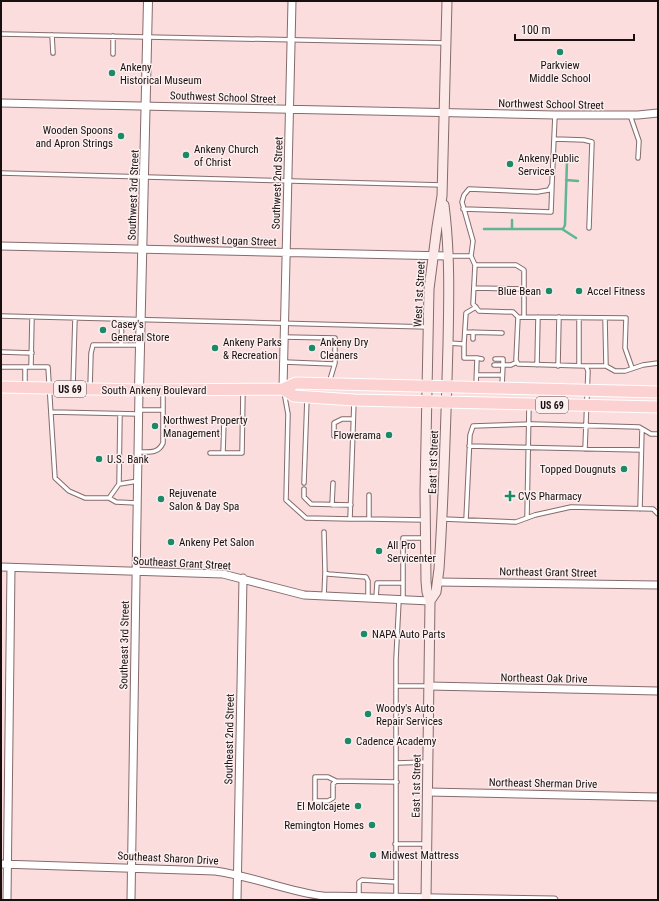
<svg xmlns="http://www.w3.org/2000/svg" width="659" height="901" font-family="'Roboto Condensed',sans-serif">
<rect width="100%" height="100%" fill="#fbdddd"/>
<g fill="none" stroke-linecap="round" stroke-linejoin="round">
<path stroke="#62b594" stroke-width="2.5" d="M566 180 578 181
M484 229H563L565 225 567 160
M512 229V220
M562 229 576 238"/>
<g stroke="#866b6c" stroke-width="5.5">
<path id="service" d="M1 34 446 43
M52 35 53 53
M113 54V36
M555 115 552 184 549 190 537 192 469 189 464 195 462 202 473 241 471 256 475 265 473 304 479 311 513 312 518 317 516 360 518 364 586 366 588 371 585 449
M630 115 639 141 638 158
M555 139 584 140 592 142 589 228
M1 173 442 185
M463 209 551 212 552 185
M449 256H471
M475 265H516L524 270V317
M474 288 524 289
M1 316 428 327
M32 317 31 367H48L55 478 69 491 85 498H109L116 502 137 503
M518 317 626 318 625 348 632 368
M605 318 606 366
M465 332 502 333
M284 337 335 338V363L329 383
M473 339V332
M448 343 464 344 466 313 476 307
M464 344V358H477
M121 345 122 319
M1 352 32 353
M284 362 334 364
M494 365H503V359H495
M537 365 538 317
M558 366 559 317
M579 366V318
M586 366H606L615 371H625L643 365 658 363
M1 367H31
M477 375H502
M25 386V367
M73 386 75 318
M476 386 477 358 482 359
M502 387 503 365H511L517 362
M90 388 91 353 93 345H139
M284 392 288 414 286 500 306 518 350 519 354 401
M139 410H163
M51 412 138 414
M334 436V423L342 419H353
M469 446 641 450
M139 452C149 452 158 454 163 443V391
M210 453H242L243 391
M223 453 224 421 242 420
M304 483 307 398
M119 484 120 414
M304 489V497L311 504 351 505
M369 495V519L424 520
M109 498 119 484 138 481
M332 505 333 483
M640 509 642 429
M527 518 529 405
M350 519H369
M443 519 516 522 535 515 571 507 653 509 658 514
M466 520 470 435 473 426 532 424 639 427 651 434H658
M324 532 325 572 328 574 366 577 368 581V598
M324 597 325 572
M376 598 377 583H403
M403 600V538H425
M396 686H428
M397 763 427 762
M336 781 333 784V798L328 801H315V777H328L336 781 397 782
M395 844H426
M359 896V882L362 880 396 882
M396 897V659L399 600"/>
</g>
<g stroke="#866b6c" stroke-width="9">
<path id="minor" d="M1 103 555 115H638L658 113
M1 246 448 256
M283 389 292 1
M1 567 223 574 304 595 430 601
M437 582 658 585
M429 686 658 691
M428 792 658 797
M1 864 215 871C252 876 286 891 323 896L554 900
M7 900 11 568
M131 900 139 390
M237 900 243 578"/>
</g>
<g stroke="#866b6c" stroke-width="10">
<path id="tertiary" d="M139 390 148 1"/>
</g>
<g stroke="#866b6c" stroke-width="11">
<path id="secondary" d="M430 601 436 592 439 569C444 494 446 419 448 344 449 298 450 251 444 205
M426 900 430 601 427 592 426 581 425 492 429 289 437 227 442 196 447 1"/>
</g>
<g stroke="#fff" stroke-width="13">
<path id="primary" d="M1 387 139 390 283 389 296 383 658 392
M283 389 294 396 354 400 658 407"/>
</g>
<use href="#service" stroke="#fff" stroke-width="3.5"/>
<use href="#minor" stroke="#fff" stroke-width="7"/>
<use href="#tertiary" stroke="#fff" stroke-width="8"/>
<use href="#secondary" stroke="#fde8e8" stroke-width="9"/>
<use href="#primary" stroke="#fbd1d2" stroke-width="11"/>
</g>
<g fill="#1c8967" stroke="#fbefef" stroke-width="1.5">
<circle cx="560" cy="52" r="4"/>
<circle cx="112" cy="73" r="4"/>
<circle cx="121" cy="136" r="4"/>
<circle cx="186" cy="155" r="4"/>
<circle cx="510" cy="164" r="4"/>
<circle cx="549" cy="291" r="4"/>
<circle cx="579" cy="291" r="4"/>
<circle cx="103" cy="330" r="4"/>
<circle cx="215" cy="348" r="4"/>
<circle cx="312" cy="348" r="4"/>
<circle cx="155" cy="426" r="4"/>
<circle cx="389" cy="435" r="4"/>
<circle cx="99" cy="459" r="4"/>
<circle cx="624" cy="469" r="4"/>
<path d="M508 490h4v4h4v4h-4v4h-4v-4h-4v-4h4z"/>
<circle cx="161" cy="499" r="4"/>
<circle cx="171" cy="542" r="4"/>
<circle cx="379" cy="551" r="4"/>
<circle cx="364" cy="634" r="4"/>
<circle cx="368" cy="714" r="4"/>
<circle cx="348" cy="741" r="4"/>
<circle cx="358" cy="806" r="4"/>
<circle cx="372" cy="825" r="4"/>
<circle cx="373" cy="855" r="4"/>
</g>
<g text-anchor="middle" stroke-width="3" stroke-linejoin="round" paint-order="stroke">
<g fill="#fbefef" stroke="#5d5252" stroke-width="1">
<rect x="54" y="381" width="32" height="16" rx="3"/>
<rect x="536" y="397" width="32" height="16" rx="3"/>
</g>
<g font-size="10" font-weight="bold" fill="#190f0f">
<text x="70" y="393">US 69</text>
<text x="552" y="409">US 69</text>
</g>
<g font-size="11" fill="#190f0f" stroke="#fbefef" text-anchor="start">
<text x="560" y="69" text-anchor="middle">Parkview<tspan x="560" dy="13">Middle School</tspan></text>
<text x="120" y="71">Ankeny<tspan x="120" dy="13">Historical Museum</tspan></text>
<text x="113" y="134" text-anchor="end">Wooden Spoons<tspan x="113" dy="13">and Apron Strings</tspan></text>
<text x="194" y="153">Ankeny Church<tspan x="194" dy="13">of Christ</tspan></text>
<text x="518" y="162">Ankeny Public<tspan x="518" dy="13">Services</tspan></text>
<text x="541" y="295" text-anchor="end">Blue Bean</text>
<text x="587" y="295">Accel Fitness</text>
<text x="111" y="328">Casey's<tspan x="111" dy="13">General Store</tspan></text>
<text x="223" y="346">Ankeny Parks<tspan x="223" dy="13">&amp; Recreation</tspan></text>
<text x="320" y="346">Ankeny Dry<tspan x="320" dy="13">Cleaners</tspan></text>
<text x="163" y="424">Northwest Property<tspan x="163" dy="13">Management</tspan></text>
<text x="381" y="439" text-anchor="end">Flowerama</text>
<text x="107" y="463">U.S. Bank</text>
<text x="616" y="473" text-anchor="end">Topped Dougnuts</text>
<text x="169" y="497">Rejuvenate<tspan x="169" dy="13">Salon &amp; Day Spa</tspan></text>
<text x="518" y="500">CVS Pharmacy</text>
<text x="179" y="546">Ankeny Pet Salon</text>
<text x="387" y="549">All Pro<tspan x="387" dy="13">Servicenter</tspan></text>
<text x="372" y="638">NAPA Auto Parts</text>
<text x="376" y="712">Woody's Auto<tspan x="376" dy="13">Repair Services</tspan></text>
<text x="356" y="745">Cadence Academy</text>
<text x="350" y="810" text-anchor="end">El Molcajete</text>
<text x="364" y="829" text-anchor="end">Remington Homes</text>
<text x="381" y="859">Midwest Mattress</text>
</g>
<g font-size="11" fill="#190f0f" stroke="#fbefef">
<text transform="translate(223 97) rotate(2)" y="4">Southwest School Street</text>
<text transform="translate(551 104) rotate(1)" y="4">Northwest School Street</text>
<text transform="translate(277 183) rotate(-88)" y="4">Southwest 2nd Street</text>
<text transform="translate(133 195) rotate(-88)" y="4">Southwest 3rd Street</text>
<text transform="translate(225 240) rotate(2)" y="4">Southwest Logan Street</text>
<text transform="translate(419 294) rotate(-87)" y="4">West 1st Street</text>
<text x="154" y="394">South Ankeny Boulevard</text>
<text transform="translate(433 462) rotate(-88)" y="4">East 1st Street</text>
<text transform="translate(182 563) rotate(3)" y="4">Southeast Grant Street</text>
<text transform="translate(548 572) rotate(1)" y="4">Northeast Grant Street</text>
<text transform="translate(124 645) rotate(-89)" y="4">Southeast 3rd Street</text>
<text transform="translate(544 678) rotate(1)" y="4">Northeast Oak Drive</text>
<text transform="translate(229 739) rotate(-89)" y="4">Southeast 2nd Street</text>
<text transform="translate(543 783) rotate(1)" y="4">Northeast Sherman Drive</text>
<text transform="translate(416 786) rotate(-89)" y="4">East 1st Street</text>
<text transform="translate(168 858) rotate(3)" y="4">Southeast Sharon Drive</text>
</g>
</g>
<rect width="659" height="901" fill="none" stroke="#190f0f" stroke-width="4"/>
<path d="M515 34v6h119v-6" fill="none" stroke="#190f0f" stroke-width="2"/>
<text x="521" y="34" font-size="12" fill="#190f0f" stroke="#fbefef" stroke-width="3" paint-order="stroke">100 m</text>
</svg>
